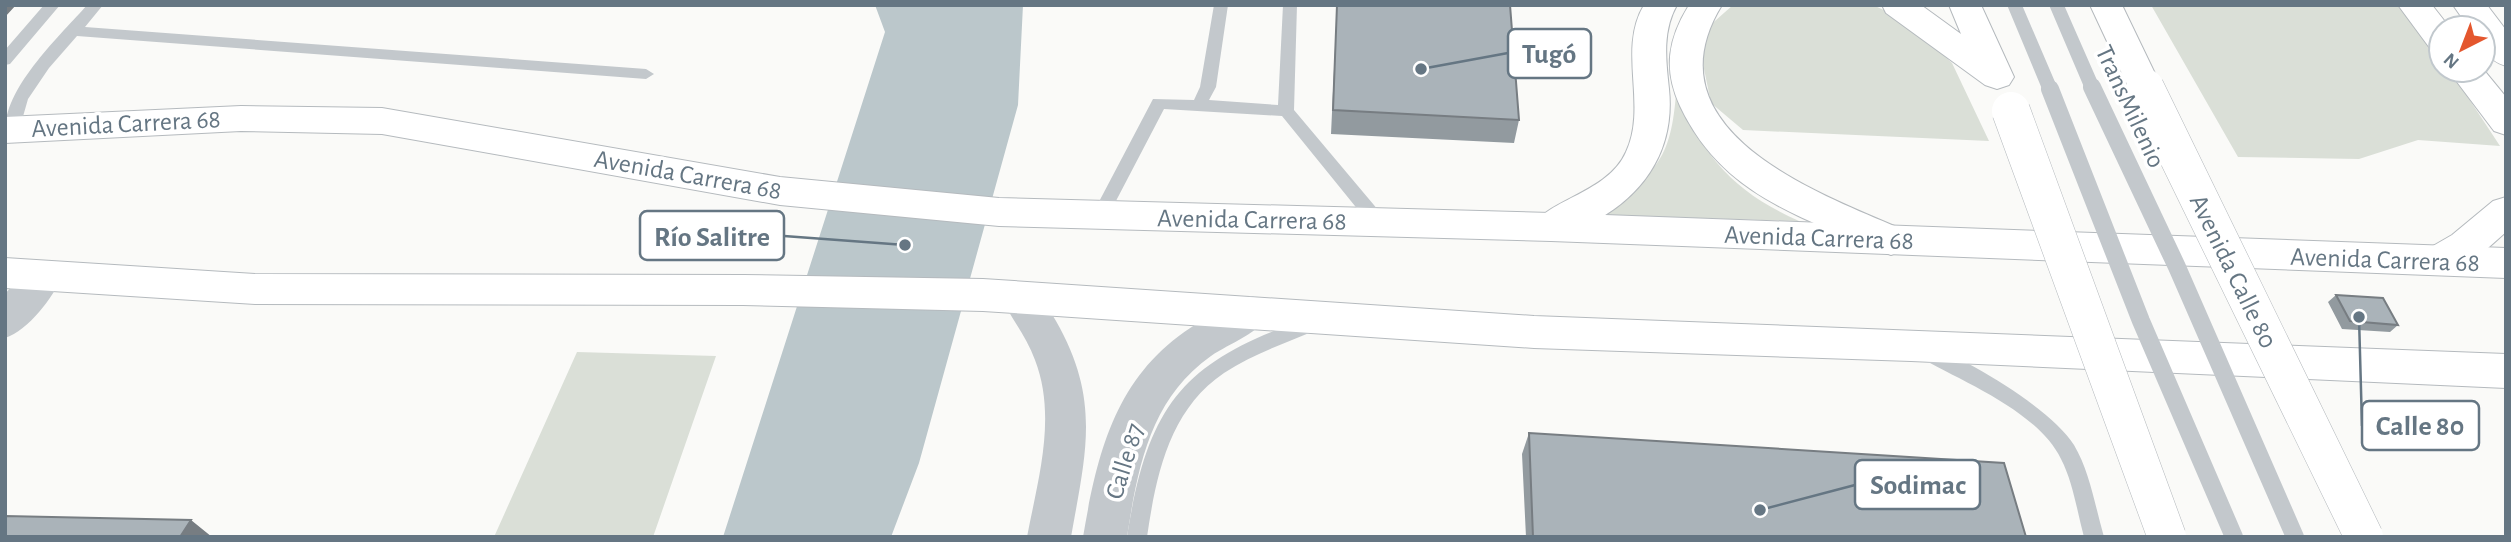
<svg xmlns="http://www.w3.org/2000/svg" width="2511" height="542" font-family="'Alegreya Sans',sans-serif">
<rect width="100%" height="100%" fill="#fafaf8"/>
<path fill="#dadfd7" d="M1733 5H1873L1905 20 1952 63 1989 141 1743 130 1711 103 1702 59 1707 28Z
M2151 5H2402L2441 58V70H2450L2500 146 2418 140 2359 159 2238 157Z
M1676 94C1704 157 1734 192 1799 221L1593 215C1651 174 1670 169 1676 94Z
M577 352 716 356 653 537H494Z"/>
<path fill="#bbc7cb" d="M875 5H1023L1018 105 919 463 891 537H723L885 32Z"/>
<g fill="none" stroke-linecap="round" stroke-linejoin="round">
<g stroke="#b5babe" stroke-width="2">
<path id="primary" d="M241 106 382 108 780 177 999 198 1551 213 2506 248V278L1551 241 999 226 780 205 382 134 241 131 5 143V117Z
M5 258 255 274 743 275 983 279 1534 316 2506 354V388L1911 361 1534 348 983 311 743 305 255 304 5 288Z"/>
</g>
<g stroke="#b4b9bd" stroke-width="2">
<path id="trunk" d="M1644 5H1677C1662 31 1666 61 1669 89 1675 147 1647 192 1597 220 1577 231 1560 244 1538 237L1532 227C1548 199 1608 193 1626 152 1648 105 1617 50 1644 5Z
M1689 5H1722C1645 130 1817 193 1904 230L1910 240 1904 250 1891 255 1878 250C1796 215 1721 193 1680 106 1663 69 1668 39 1689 5Z
M1882 5H1921L1961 34 1949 5H1981L2014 77 2009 85 1997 89 1985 85 1886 13Z
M2090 5H2122L2162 88 2157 97 2145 100 2133 97Z
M2398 5H2432L2450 28H2441V50L2429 47Z
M2453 5H2487L2506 30V66C2486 60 2483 47 2483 28H2469Z
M2483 69 2506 97V135L2494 131 2448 70Z
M2506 197V232C2484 251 2457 281 2426 272L2421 261 2426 250 2452 235 2493 201Z"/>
</g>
<path fill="#c3c8cc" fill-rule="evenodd" d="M44 5H60L10 64 5 65V50Z
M87 5H103L85 27 646 69 654 74 646 79 77 36 49 68 28 99 18 134H6C0 91 61 35 87 5Z
M1214 5H1228L1216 87 1209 100 1278 105 1283 5H1297L1294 110 1384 217 1387 222 1384 227H1372L1282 116 1164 109 1106 220H1094L1092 215 1153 99 1194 100 1200 87Z
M2007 5H2022L2058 89 2056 93H2044L2042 89Z
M2049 5H2064L2100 87 2098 91H2086L2084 87Z
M1315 316 1321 318 1324 323 1321 328C1289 342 1254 353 1224 373 1169 410 1156 476 1147 537H1127C1148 401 1185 359 1315 316Z
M1923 343C1964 357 2051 408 2074 445 2090 472 2095 506 2104 537H2084C2077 511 2073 482 2061 459 2038 411 1961 381 1917 356L1914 351 1917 346Z"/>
<path fill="#c3c8cc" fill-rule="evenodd" d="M44 261 58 265 63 276C52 298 29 330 5 338V294L30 265Z
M1021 282C1040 289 1046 304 1056 321 1101 400 1086 452 1071 537H1027C1038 479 1057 417 1035 360 1027 338 1012 319 1001 298L1007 287Z
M1251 296 1265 301 1271 312C1260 333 1230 343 1211 356 1150 399 1138 467 1127 537H1083C1098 449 1117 372 1198 323 1215 313 1232 302 1251 296Z"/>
<use href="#primary" fill="#fff" fill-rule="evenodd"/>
<use href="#trunk" fill="#fff" fill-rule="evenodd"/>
<g stroke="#b4b9bd" stroke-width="39" stroke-linecap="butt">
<path id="trunk-bridge" d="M2145 88 2364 537
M2011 111 2167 537"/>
</g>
<path stroke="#c3c8cc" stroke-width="18" d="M2092 87 2177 267 2295 537
M2050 89 2141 321 2234 537"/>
<use href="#trunk-bridge" stroke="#fff" stroke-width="38"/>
</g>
<path fill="#929a9f" d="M1337 5 1519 120 1514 143 1331 134Z
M2336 295 2398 325 2390 332 2342 329 2328 302Z
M1529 433 2026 537H1526L1522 454Z"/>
<path fill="#777d82" d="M5 5H16L5 17Z
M191 520 212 537H180Z"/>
<path fill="#aab3b9" stroke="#777d82" stroke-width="2" d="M1337 5H1510L1519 120 1333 110Z
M2336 295 2383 298 2398 325 2350 321Z
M1529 433 2004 463 2026 537H1533Z
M5 516 191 520 180 537H5Z"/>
<g text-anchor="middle" stroke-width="7" stroke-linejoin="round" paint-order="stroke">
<g font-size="26" fill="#657683" stroke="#fff">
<text transform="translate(2131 106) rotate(65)" y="9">TransMilenio</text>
<text transform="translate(126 123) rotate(-3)" y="9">Avenida Carrera 68</text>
<text transform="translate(688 174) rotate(10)" y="9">Avenida Carrera 68</text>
<text transform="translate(1252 219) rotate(1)" y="9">Avenida Carrera 68</text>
<text transform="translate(1819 237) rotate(2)" y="9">Avenida Carrera 68</text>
<text transform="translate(2385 259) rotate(2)" y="9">Avenida Carrera 68</text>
<text transform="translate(2234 271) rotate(64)" y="9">Avenida Calle 80</text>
<text transform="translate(1124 461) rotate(-73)" y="9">Calle 87</text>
</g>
</g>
<path fill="none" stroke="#657683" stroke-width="2.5" d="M1421 69L1508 53M905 245L784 236M2359 317L2362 426M1760 510L1855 485"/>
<g fill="#657683" stroke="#fff" stroke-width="2.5">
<circle cx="1421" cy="69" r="7"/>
<circle cx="905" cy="245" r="7"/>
<circle cx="2359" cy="317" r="7"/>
<circle cx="1760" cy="510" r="7"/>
</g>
<g fill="#fff" stroke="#657683" stroke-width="2.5">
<rect x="1508" y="29" width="83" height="49" rx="7"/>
<rect x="640" y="211" width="144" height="49" rx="7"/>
<rect x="2362" y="401" width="117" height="49" rx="7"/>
<rect x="1855" y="460" width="125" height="49" rx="7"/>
</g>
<g font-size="28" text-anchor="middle" font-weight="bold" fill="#657683">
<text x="1549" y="63">Tugó</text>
<text x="712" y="246">Río Salitre</text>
<text x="2420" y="435">Calle 80</text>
<text x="1918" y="494">Sodimac</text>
</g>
<rect width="2511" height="542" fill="none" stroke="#657683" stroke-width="14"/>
<g transform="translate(2462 49) rotate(222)"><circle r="33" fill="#ffffff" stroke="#c1c8cd" stroke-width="2"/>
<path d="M0-5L12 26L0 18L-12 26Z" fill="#e4572e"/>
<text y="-10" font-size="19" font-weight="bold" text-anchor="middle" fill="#657683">N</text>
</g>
</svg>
